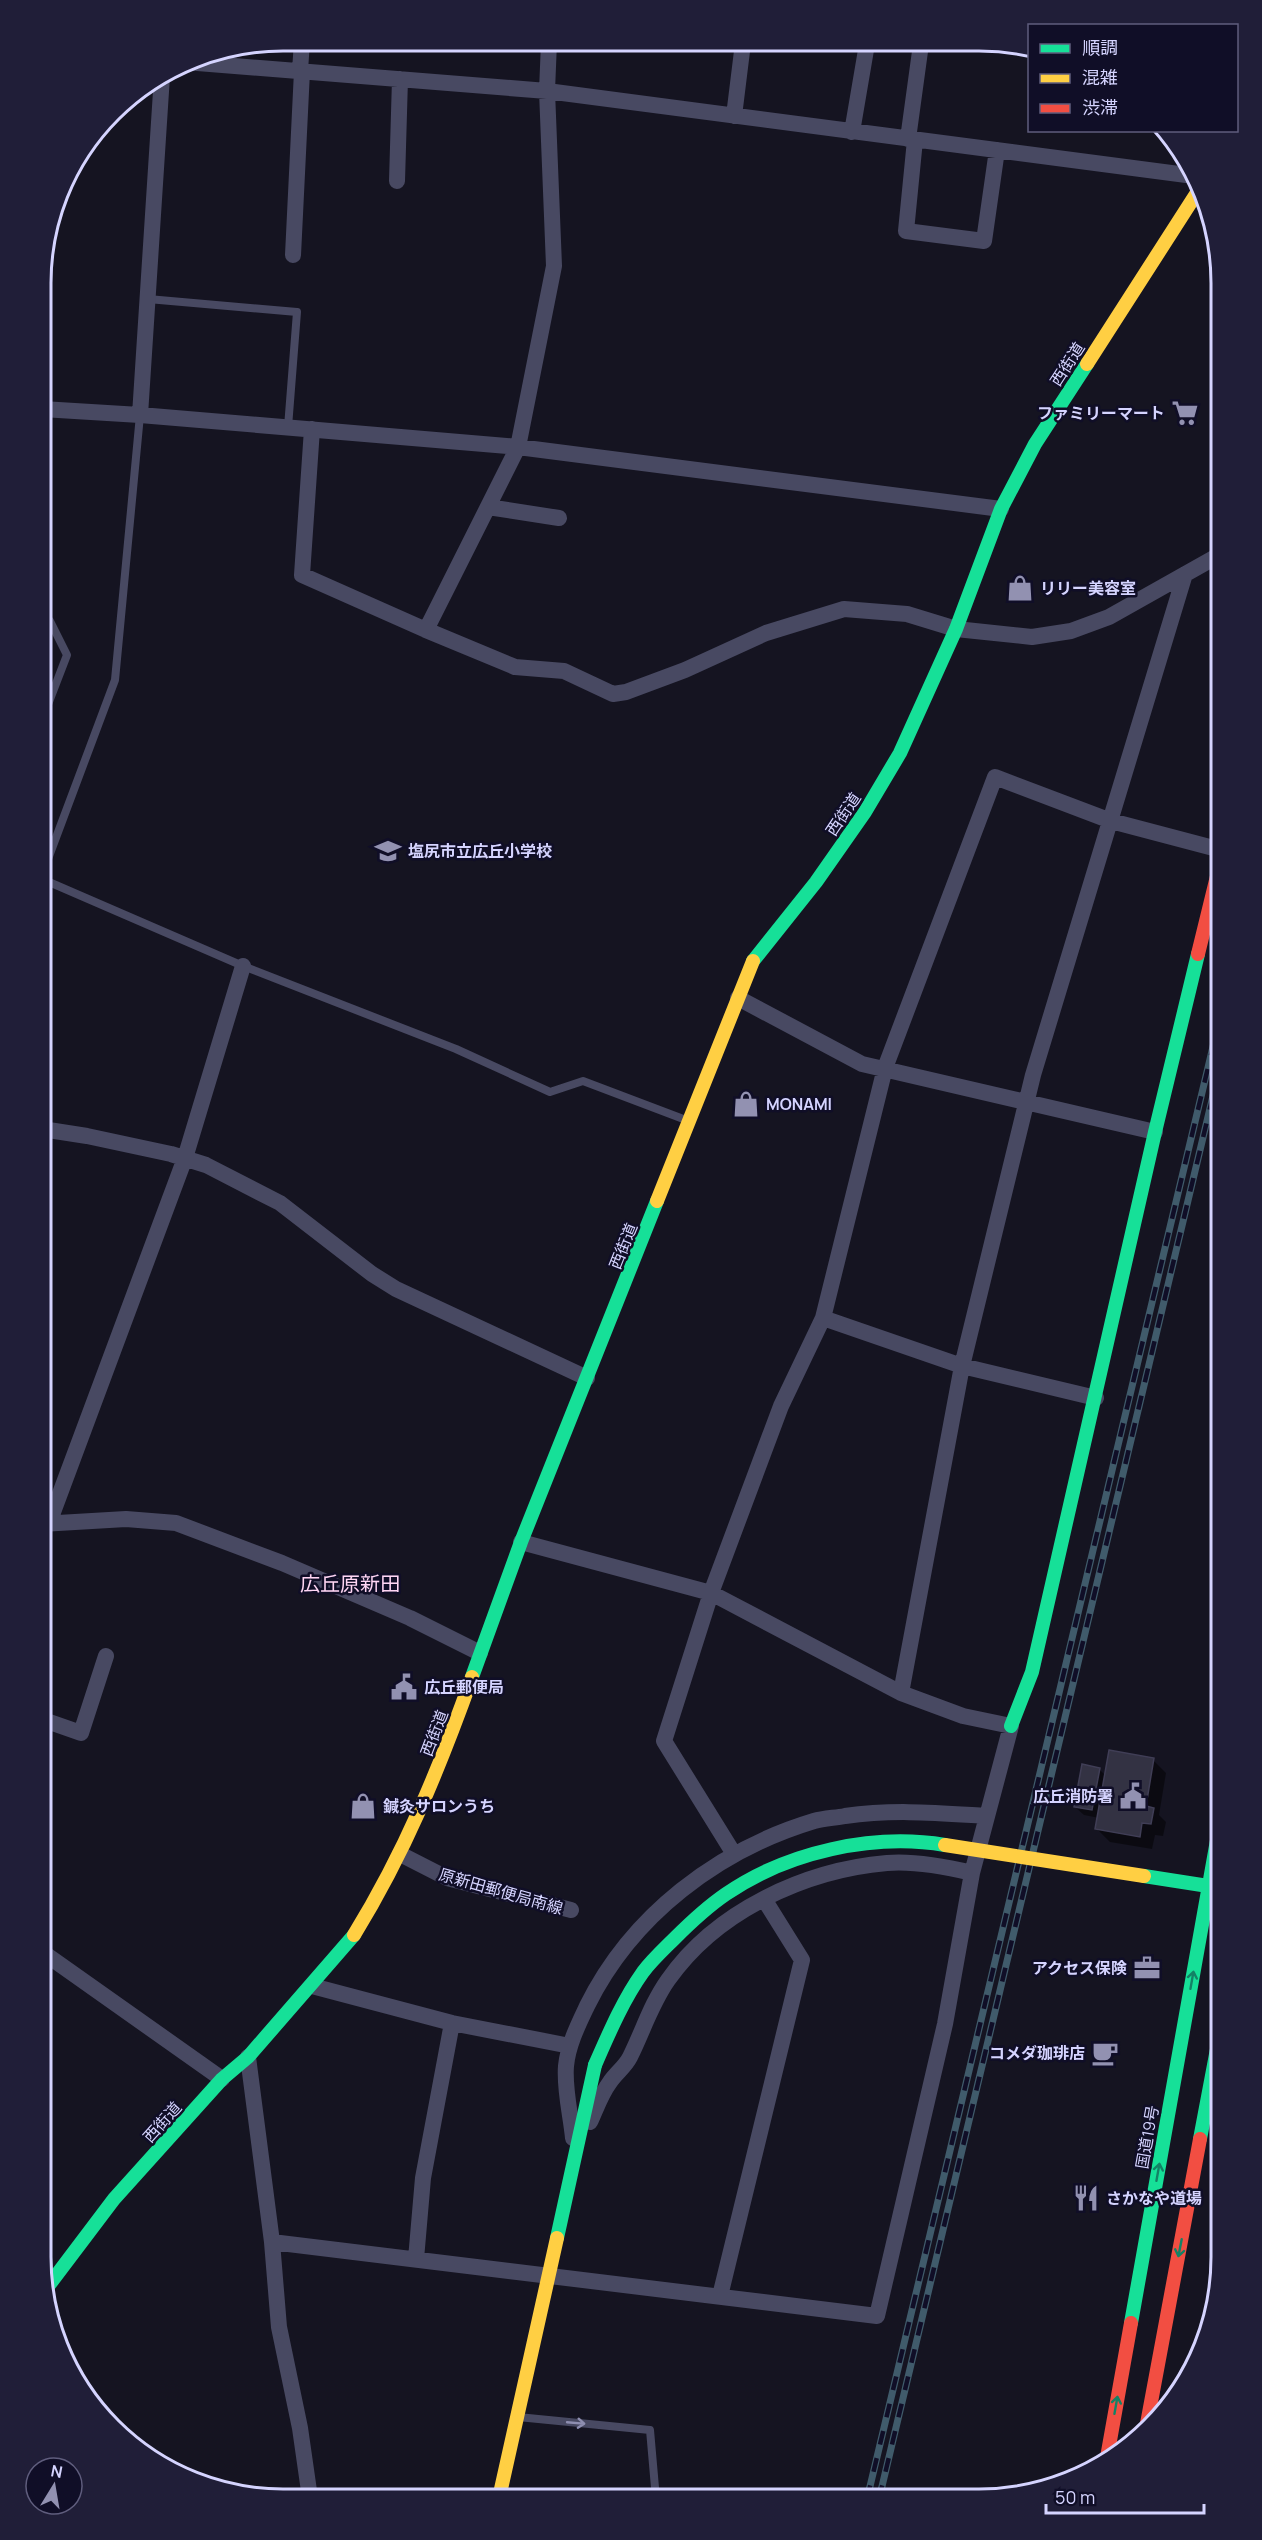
<svg xmlns="http://www.w3.org/2000/svg" width="1262" height="2540" font-family="Manrope,'Noto Sans JP',sans-serif">
<rect width="100%" height="100%" fill="#151421"/>
<path fill="#0007" d="M1153 1760 1166 1773 1159 1815 1166 1822 1163 1836 1155 1835 1152 1849 1110 1842 1097 1829 1099 1818 1084 1815 1075 1807 1099 1769 1106 1776Z"/>
<path fill="#333243" stroke="#403e56" stroke-width="1.5" d="M1109 1750 1154 1758 1146 1806 1154 1808 1151 1824 1142 1823 1140 1837 1095 1829Z
M1082 1764 1100 1768 1092 1810 1074 1807Z"/>
<g fill="none" stroke-linecap="round" stroke-linejoin="round">
<path stroke="#484962" stroke-width="8" d="M148 299 297 312 288 427
M42 720 67 655 50 621 42 612
M42 875 115 680 140 415
M42 879 243 966 456 1049 550 1092 583 1081 686 1120
M518 2417 650 2430 656 2499"/>
<path stroke="#484962" stroke-width="16" d="M549 42 547 91 554 266 518 447 426 630 515 667 564 671 613 694 626 692 685 670 766 633 844 609 907 614 956 629 1032 637 1071 631 1109 617 1221 554
M185 62 547 91 1194 176
M300 71 302 41
M734 116 743 43
M852 132 867 44
M908 139 921 44
M915 140 906 231 984 241 997 150
M397 181 400 79
M293 255 302 71
M42 409 140 415 518 447 1001 509
M140 415 162 76
M312 429 302 575 426 630
M488 507 559 518
M738 998 862 1064 1155 1132
M42 1129 87 1136 171 1154 206 1165 280 1203 372 1274 396 1289 587 1378
M823 1318 962 1366 1096 1398
M49 1523 185 1158 243 966
M41 1524 126 1519 176 1523 282 1563 410 1618 480 1653
M901 1693 962 1366 1033 1075 1185 574
M41 1719 81 1733 106 1656
M400 1854 447 1878 571 1910
M734 1854 664 1741 711 1593 781 1406 823 1318 885 1068 995 777 1111 821 1221 850
M41 1951 222 2079
M312 1986 452 2023 570 2046
M248 2057 272 2242 279 2327 300 2428 310 2498
M590 2122C596 2109 601 2094 610 2082 616 2073 625 2067 630 2057 643 2031 651 2004 668 1980 716 1911 805 1870 887 1863 912 1861 947 1867 972 1873
M573 2138C571 2116 564 2089 566 2066 568 2045 578 2025 587 2006 632 1915 718 1850 814 1821 824 1818 835 1818 845 1816 894 1809 938 1813 986 1816
M272 2242 877 2316 945 2024 972 1873 1011 1726 963 1716 901 1693 711 1593 521 1542
M416 2259 423 2178 452 2023
M720 2296 802 1960 764 1899"/>
<path stroke="#16e098" stroke-width="14" d="M753 961 816 882 865 812 900 753 956 629 1001 509 1035 444 1087 364
M472 1677 521 1542 657 1201
M1011 1726 1032 1672 1155 1132 1198 954
M1200 2139 1221 2028
M557 2238 595 2065
M46 2289 114 2199 222 2079 248 2057 354 1935
M1131 2323 1221 1818"/>
<path stroke="#ffcf43" stroke-width="14" d="M1087 364 1200 188
M657 1201 753 961
M354 1935C405 1852 439 1769 472 1677
M499 2498 557 2238"/>
<path stroke="#f24e42" stroke-width="14" d="M1198 954 1221 860
M1146 2429 1200 2139
M1106 2463 1131 2323"/>
<g stroke="#405b6b" stroke-width="7">
<path id="rail" d="M867 2499 1221 1013
M879 2499 1221 1062"/>
</g>
<use href="#rail" stroke="#100e27" stroke-width="4.5" stroke-dasharray="14" stroke-linecap="butt"/>
<path stroke="#16e098" stroke-width="14" d="M1144 1876 1221 1888
M595 2065C609 2033 623 2000 643 1972 652 1960 664 1949 675 1938 691 1922 707 1907 726 1894 787 1852 873 1833 945 1845"/>
<path stroke="#ffcf43" stroke-width="14" d="M945 1845 1144 1876"/>
</g>
<defs><path id="oneway-shaft" d="M-6 0H5M1.5-3L5.5 0L1.5 3" fill="none" stroke-width="1.6" stroke-linecap="round" stroke-linejoin="round" transform="scale(1.5)"/></defs>
<g stroke="#138265">
<use href="#oneway-shaft" transform="translate(1192 1980) rotate(-80)"/>
<use href="#oneway-shaft" transform="translate(1158 2172) rotate(-80)"/>
<use href="#oneway-shaft" transform="translate(1180 2248) rotate(101)"/>
<use href="#oneway-shaft" transform="translate(1116 2405) rotate(-80)"/>
</g>
<use stroke="#8e8eb0" href="#oneway-shaft" transform="translate(576 2423) rotate(5)"/>
<defs>
<g id="supermarket-bare" transform="scale(2.07)"><path d="M-6-5.5h2.5l.6 2H6L4.5 2H-2.5L-4.4-4H-6ZM-1.5 3.2a1.3 1.3 0 1 0 .1 0ZM3 3.2a1.3 1.3 0 1 0 .1 0Z" fill="#9291b1" stroke="#100e27" stroke-width="2.5" paint-order="stroke"/></g>
<g id="shop-bare" transform="scale(2.07)"><path d="M-5-2.5h2.3a2.7 3.5 0 0 1 5.4 0H5L5.5 6h-11ZM-1.5-2.5h3a1.5 2.3 0 0 0-3 0Z" fill="#9291b1" stroke="#100e27" stroke-width="2.5" paint-order="stroke"/></g>
<g id="school-bare" transform="scale(2.07)"><path d="M0-5L7-2L0 1L-7-2ZM-4 1L0 2.5L4 1V4Q0 6-4 4Z" fill="#9291b1" stroke="#100e27" stroke-width="2.5" paint-order="stroke"/></g>
<g id="civic-bare" transform="scale(2.07)"><path d="M-.6-6.5H3V-4.5H.6V-3L4-1V1h2V6H-6V1h2V-1L-.6-3ZM-1.2 2.5V6h2.4V2.5Z" fill="#9291b1" stroke="#100e27" stroke-width="2.5" paint-order="stroke"/></g>
<g id="office-bare" transform="scale(2.07)"><path d="M-6-3h4V-5.5h4V-3h4V5H-6ZM-1-4.5V-3h2v-1.5ZM-6 0V1H6V0Z" fill="#9291b1" stroke="#100e27" stroke-width="2.5" paint-order="stroke"/></g>
<g id="cafe-bare" transform="scale(2.07)"><path d="M-5.5-4.5H6V0H3Q3 3.5 0 3.5H-2.5Q-5.5 3.5-5.5 0ZM3-3.2v2h1.7v-2ZM-6 4.5H4V6H-6Z" fill="#9291b1" stroke="#100e27" stroke-width="2.5" paint-order="stroke"/></g>
<g id="restaurant-bare" transform="scale(2.07)"><path d="M-5-6h1v4h1v-4h1v4h1v-4h1v5L-1.5 .5V6h-2V.5L-5-1ZM5-6V6H3V1.5H1.5Q1.5-4 5-6Z" fill="#9291b1" stroke="#100e27" stroke-width="2.5" paint-order="stroke"/></g>
</defs>
<g fill-rule="evenodd">
<use href="#supermarket-bare" x="1185" y="413"/>
<use href="#shop-bare" x="1020" y="588"/>
<use href="#school-bare" x="388" y="851"/>
<use href="#shop-bare" x="746" y="1104"/>
<use href="#civic-bare" x="404" y="1687"/>
<use href="#civic-bare" x="1133" y="1796"/>
<use href="#shop-bare" x="363" y="1806"/>
<use href="#office-bare" x="1147" y="1968"/>
<use href="#cafe-bare" x="1105" y="2053"/>
<use href="#restaurant-bare" x="1086" y="2198"/>
</g>
<g text-anchor="middle" stroke-width="5" stroke-linejoin="round" paint-order="stroke">
<g font-size="16" fill="#d5d4ff" stroke="#100e27">
<text transform="translate(1067 364) rotate(-57)" y="6">西街道</text>
<text transform="translate(843 814) rotate(-56)" y="6">西街道</text>
<text transform="translate(623 1246) rotate(-68)" y="6">西街道</text>
<text transform="translate(434 1733) rotate(-69)" y="6">西街道</text>
<text transform="translate(501 1891) rotate(16)" y="6">原新田郵便局南線</text>
<text transform="translate(162 2122) rotate(-48)" y="6">西街道</text>
<text transform="translate(1147 2137) rotate(-80)" y="6">国道19号</text>
</g>
<g font-size="16" font-weight="bold" fill="#d5d4ff" stroke="#100e27" text-anchor="start">
<text x="1165" y="419" text-anchor="end">ファミリーマート</text>
<text x="1040" y="594">リリー美容室</text>
<text x="408" y="857">塩尻市立広丘小学校</text>
<text x="766" y="1110">MONAMI</text>
<text x="424" y="1693">広丘郵便局</text>
<text x="1113" y="1802" text-anchor="end">広丘消防署</text>
<text x="383" y="1812">鍼灸サロンうち</text>
<text x="1127" y="1974" text-anchor="end">アクセス保険</text>
<text x="1085" y="2059" text-anchor="end">コメダ珈琲店</text>
<text x="1106" y="2204">さかなや道場</text>
</g>
<g font-size="20" fill="#ffd6f4" stroke="#100e27">
<text x="350" y="1591">広丘原新田</text>
</g>
</g>
<path d="M0 0H1262V2540H0ZM283 51H979A232 232 0 0 1 1211 283V2257A232 232 0 0 1 979 2489H283A232 232 0 0 1 51 2257V283A232 232 0 0 1 283 51Z" fill="#201e38" fill-rule="evenodd"/>
<path fill="none" stroke="#d5d4ff" stroke-width="3" d="M283 51H979A232 232 0 0 1 1211 283V2257A232 232 0 0 1 979 2489H283A232 232 0 0 1 51 2257V283A232 232 0 0 1 283 51Z"/>
<rect x="1028" y="24" width="210" height="108" fill="#100e27" stroke="#5f5d7d" stroke-width="1.5"/>
<rect x="1040" y="44" width="30" height="9" fill="#16e098" stroke="#5f5d7d" stroke-width="1.5"/>
<text x="1082" y="54" font-size="18" fill="#d5d4ff">順調</text>
<rect x="1040" y="74" width="30" height="9" fill="#ffcf43" stroke="#5f5d7d" stroke-width="1.5"/>
<text x="1082" y="84" font-size="18" fill="#d5d4ff">混雑</text>
<rect x="1040" y="104" width="30" height="9" fill="#f24e42" stroke="#5f5d7d" stroke-width="1.5"/>
<text x="1082" y="114" font-size="18" fill="#d5d4ff">渋滞</text>
<g transform="translate(54 2486) rotate(11)"><circle r="28" fill="#100e27" stroke="#5f5d7d" stroke-width="1.5"/>
<path d="M0-4.5L10 22L0 15L-10 22Z" fill="#9291b1"/>
<text y="-9" font-size="16" font-weight="bold" text-anchor="middle" fill="#d5d4ff">N</text>
</g>
<path d="M1046 2504v9h158v-9" fill="none" stroke="#d5d4ff" stroke-width="3"/>
<text x="1055" y="2504" font-size="18" fill="#d5d4ff" stroke="#100e27" stroke-width="4.5" paint-order="stroke">50 m</text>
</svg>
